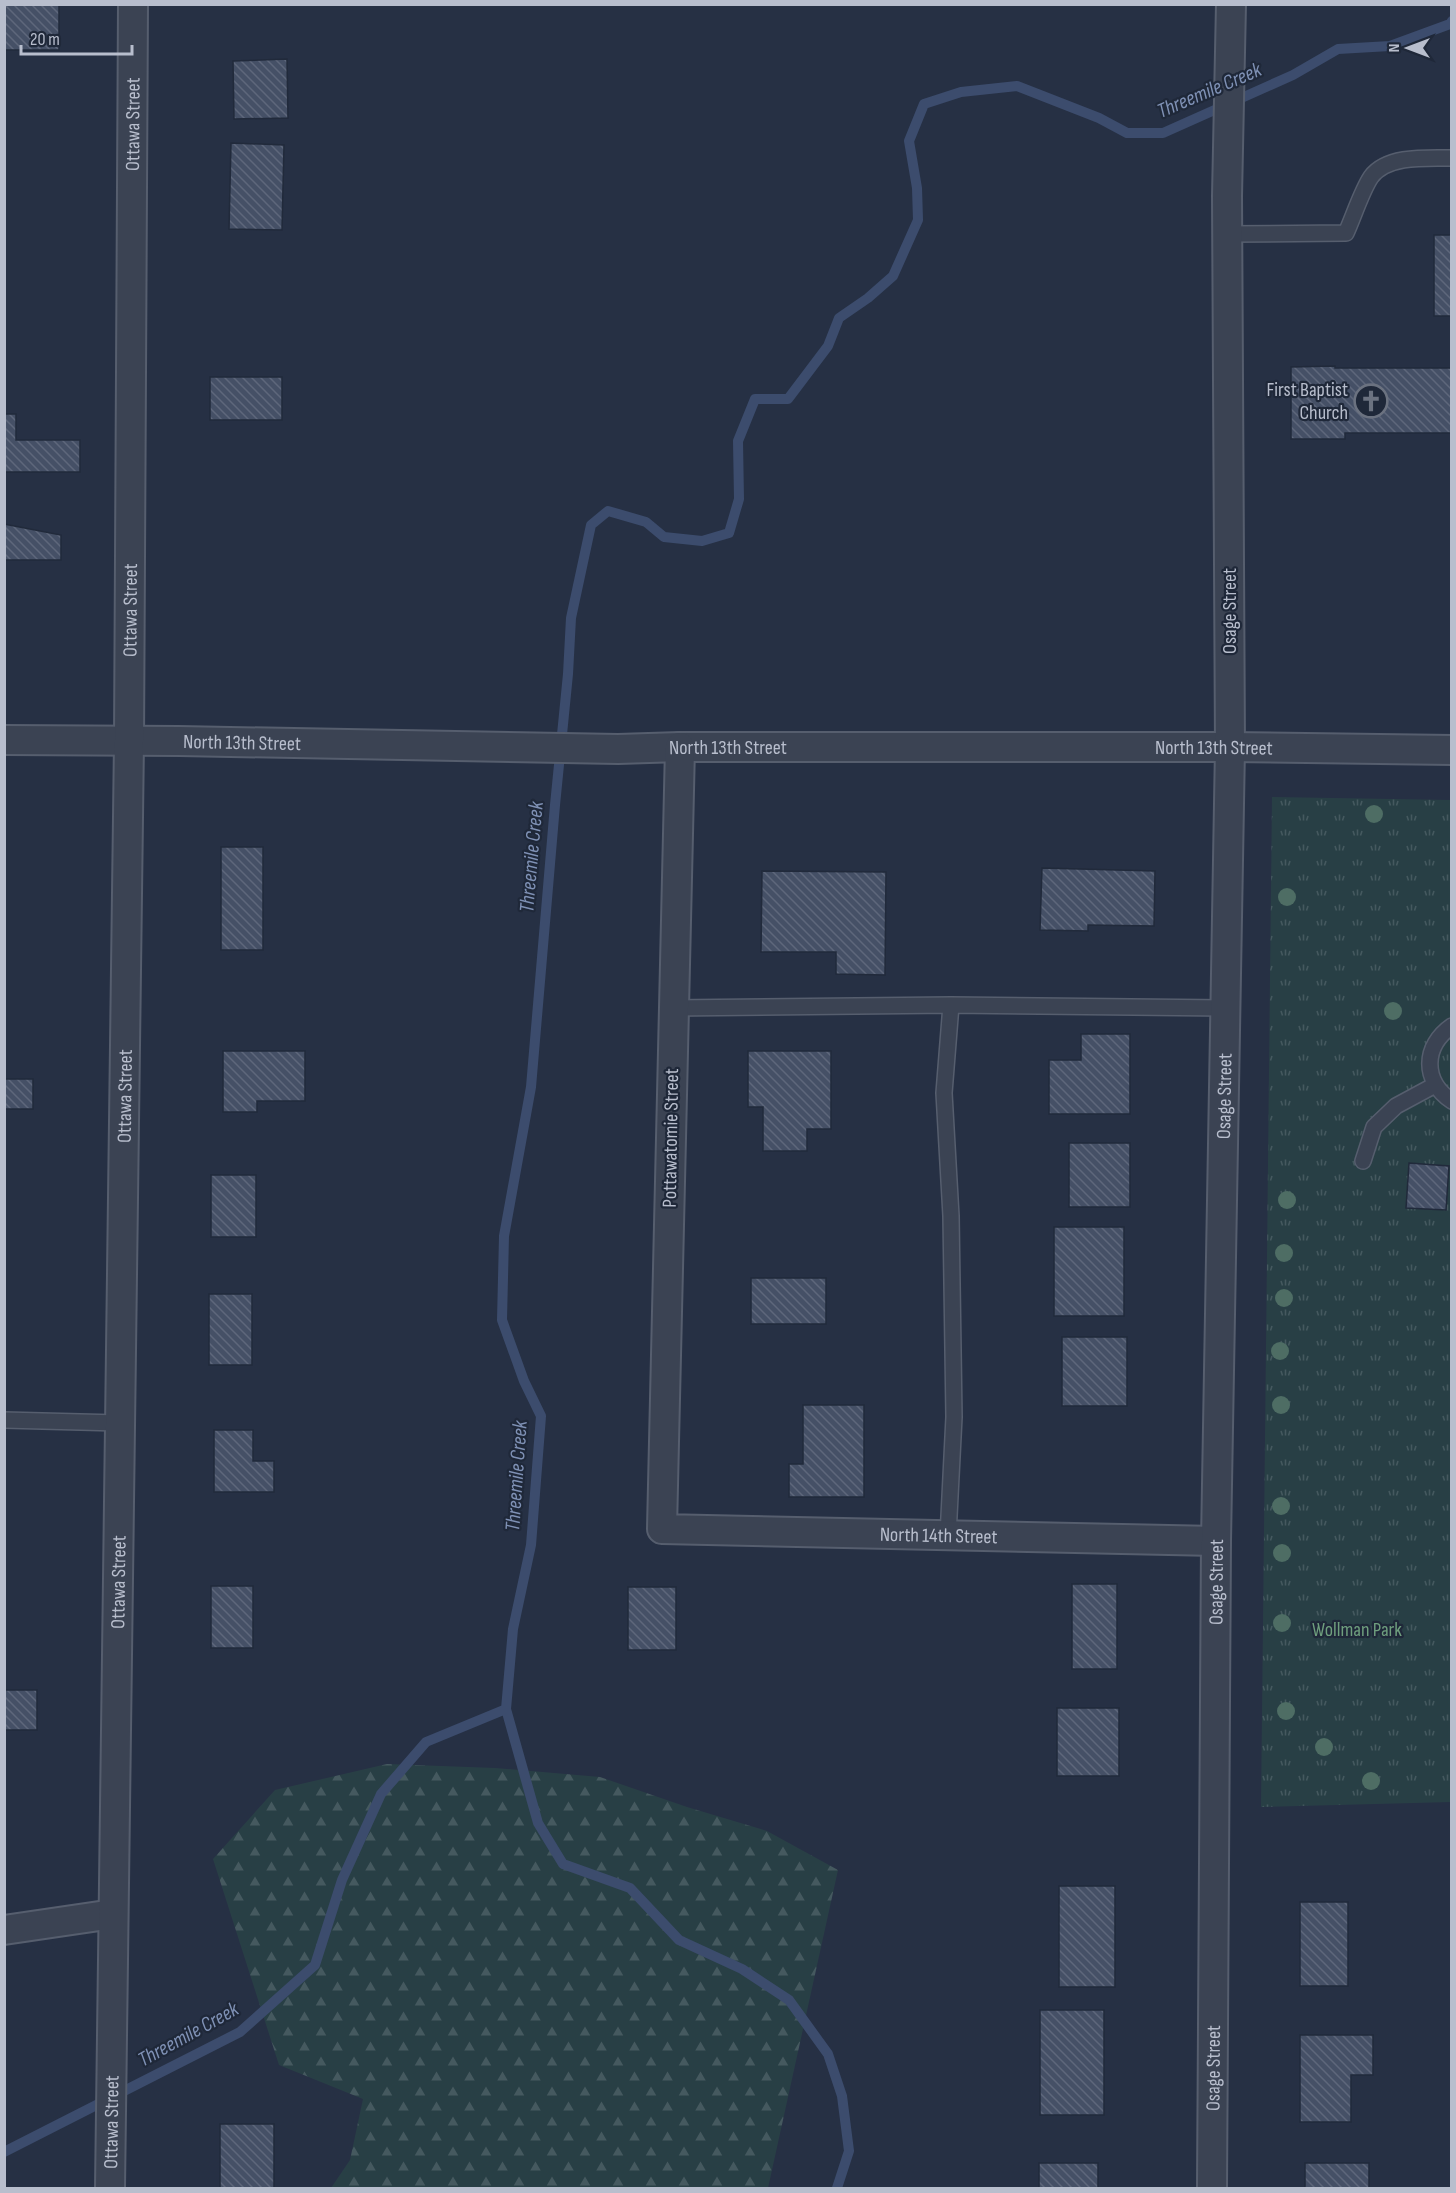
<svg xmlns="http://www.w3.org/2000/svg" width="1456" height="2193" font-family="'Sofia Sans Condensed',sans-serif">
<defs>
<pattern id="forest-firs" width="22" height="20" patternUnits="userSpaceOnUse" patternTransform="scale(1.5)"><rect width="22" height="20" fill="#283f45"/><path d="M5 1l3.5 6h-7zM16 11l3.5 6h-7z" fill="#45595f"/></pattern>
<pattern id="park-tufts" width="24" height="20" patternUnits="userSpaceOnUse" patternTransform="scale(1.5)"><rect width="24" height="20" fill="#283f45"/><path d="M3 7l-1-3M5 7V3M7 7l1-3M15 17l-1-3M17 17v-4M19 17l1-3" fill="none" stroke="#45595f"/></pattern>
<pattern id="building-back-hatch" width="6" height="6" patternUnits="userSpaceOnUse" patternTransform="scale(1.5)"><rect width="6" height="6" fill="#455066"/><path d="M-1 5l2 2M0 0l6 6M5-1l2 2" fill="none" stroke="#5e677b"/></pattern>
</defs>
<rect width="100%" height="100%" fill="#263044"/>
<path fill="url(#forest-firs)" d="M387 1764 495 1768 600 1777 687 1807 767 1831 838 1870 768 2188H331L350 2160 363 2099 279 2065 213 1859 275 1790Z"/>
<path fill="url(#park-tufts)" d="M1272 797 1451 800V1802L1261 1807Z"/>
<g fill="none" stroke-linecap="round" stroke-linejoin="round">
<path stroke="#3c4c6d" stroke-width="10" d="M506 1709 538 1823 563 1864 630 1888 679 1940 742 1969 789 2000 828 2054 842 2096 849 2151 837 2188
M4 2152 240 2032 315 1965 342 1880 381 1794 426 1742 506 1709 513 1629 531 1545 541 1416 524 1381 502 1320 504 1236 531 1087 555 805 568 674 571 618 591 525 608 511 646 522 664 537 702 541 729 533 739 499 738 441 755 399H788L828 346 839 318 868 298 893 276 918 220 917 188 909 141 924 104 961 92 1017 86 1099 118 1127 133H1163L1293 75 1338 49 1390 46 1450 24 1452 21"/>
</g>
<path fill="url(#building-back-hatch)" stroke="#212a3b" stroke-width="1.5" d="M4 4H59V50H4Z
M287 59 288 118 234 119 233 61Z
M231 143 284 145 282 230 229 229Z
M1434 235H1452V316H1434Z
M1335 366V368H1452V433H1345V439H1291V367Z
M210 377H282V420H210Z
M4 414H16V440H80V472H4Z
M4 524 61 535V560H4Z
M221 847H263V950H221Z
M1042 868 1155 871 1154 926 1088 925V931L1040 930Z
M762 871 886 872 885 975 836 974V952H761Z
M1081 1034H1130V1114H1049V1060H1081Z
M223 1051H305V1101H257V1112H223Z
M748 1051H831V1129H807V1151H763V1107H748Z
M4 1079H33V1109H4Z
M1069 1143H1130V1207H1069Z
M1409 1163 1449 1166 1446 1210 1406 1208Z
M211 1175H256V1237H211Z
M1054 1227H1124V1316H1054Z
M751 1278H826V1324H751Z
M209 1294H252V1365H209Z
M1062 1337H1127V1406H1062Z
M803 1405H864V1497H789V1464H803Z
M214 1430H253V1461H274V1492H214Z
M1072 1584H1117V1669H1072Z
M211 1586H253V1648H211Z
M628 1587H676V1650H628Z
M4 1690H37V1730H4Z
M1057 1708H1119V1776H1057Z
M1059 1886H1115V1987H1059Z
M1300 1902H1348V1986H1300Z
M1040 2010H1104V2115H1040Z
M1300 2035H1373V2075H1351V2122H1300Z
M220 2124H274V2188H220Z
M1039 2163H1098V2188H1039Z
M1305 2163H1369V2188H1305Z"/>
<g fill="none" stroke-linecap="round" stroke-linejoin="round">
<g stroke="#565e6e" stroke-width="18">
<path id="service" d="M1228 234 1346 233C1353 218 1362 190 1371 177 1387 155 1427 158 1452 158
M673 1008 951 1005
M1452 1026C1423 1046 1422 1081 1452 1101
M1363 1161 1374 1127 1396 1106 1435 1085
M4 1420 119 1423
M948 1536 954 1417 951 1216 944 1093 951 1005 1225 1008"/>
</g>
<g stroke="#565e6e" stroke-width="32">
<g id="minor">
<path id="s1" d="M4 740 179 741 618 749 680 747H1230L1452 750"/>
<path id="s2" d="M680 747 662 1529 1216 1541"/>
<path d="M4 1930 113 1914"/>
<path id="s3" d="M110 2188 129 741 133 4"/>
<path id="s4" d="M1212 2188 1216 1541 1230 747 1227 196 1231 4"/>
</g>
</g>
<use href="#service" stroke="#3b4353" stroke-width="15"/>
<use href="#minor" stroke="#3b4353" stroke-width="28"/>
</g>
<g fill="#4e6d64">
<circle cx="1374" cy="814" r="9"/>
<circle cx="1287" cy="897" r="9"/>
<circle cx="1393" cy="1011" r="9"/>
<circle cx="1287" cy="1200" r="9"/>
<circle cx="1284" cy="1253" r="9"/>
<circle cx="1284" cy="1298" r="9"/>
<circle cx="1280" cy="1351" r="9"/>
<circle cx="1281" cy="1405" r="9"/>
<circle cx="1281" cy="1506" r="9"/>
<circle cx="1282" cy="1553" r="9"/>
<circle cx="1282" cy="1623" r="9"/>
<circle cx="1286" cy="1711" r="9"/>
<circle cx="1324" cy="1747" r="9"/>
<circle cx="1371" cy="1781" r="9"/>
</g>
<defs>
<g id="church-ring" transform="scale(1.725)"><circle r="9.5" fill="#1f2839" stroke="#6b7280" stroke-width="1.5"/><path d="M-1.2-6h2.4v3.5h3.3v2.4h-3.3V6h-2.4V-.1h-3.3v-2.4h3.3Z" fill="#6b7280"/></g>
</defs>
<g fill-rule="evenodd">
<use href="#church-ring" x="1371" y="401"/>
</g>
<g text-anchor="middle" stroke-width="4.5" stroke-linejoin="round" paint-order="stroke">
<g font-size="20" fill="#b8becd" stroke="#1f2839">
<text dy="7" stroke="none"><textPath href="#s3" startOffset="2064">Ottawa Street</textPath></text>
<text dy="7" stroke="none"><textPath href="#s3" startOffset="1578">Ottawa Street</textPath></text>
<text transform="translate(1229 611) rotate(-90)" y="7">Osage Street</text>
<text dy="7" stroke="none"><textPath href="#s1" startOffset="238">North 13th Street</textPath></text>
<text dy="7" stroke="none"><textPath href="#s1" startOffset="1210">North 13th Street</textPath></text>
<text dy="7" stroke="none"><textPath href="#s1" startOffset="724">North 13th Street</textPath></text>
<text dy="7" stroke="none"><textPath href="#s4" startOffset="1092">Osage Street</textPath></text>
<text dy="7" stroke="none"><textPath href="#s3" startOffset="1092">Ottawa Street</textPath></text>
<text transform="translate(670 1138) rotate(-89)" y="7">Pottawatomie Street</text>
<text dy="7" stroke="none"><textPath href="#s2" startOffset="1059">North 14th Street</textPath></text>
<text dy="7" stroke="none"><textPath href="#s3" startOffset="606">Ottawa Street</textPath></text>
<text dy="7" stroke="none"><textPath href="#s4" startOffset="606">Osage Street</textPath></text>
<text dy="7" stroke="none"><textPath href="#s4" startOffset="120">Osage Street</textPath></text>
<text dy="7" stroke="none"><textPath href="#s3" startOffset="66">Ottawa Street</textPath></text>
</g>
<g font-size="20" fill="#b8becd" stroke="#1f2839" text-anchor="end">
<text x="1348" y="396">First Baptist<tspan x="1348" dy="23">Church</tspan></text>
</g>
<g font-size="20" fill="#6f9f7e" stroke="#1f2839">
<text x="1357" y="1636">Wollman Park</text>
</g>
<g font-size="21" font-style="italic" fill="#7f91b5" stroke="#1f2839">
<text transform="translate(1209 90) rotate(-23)" y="7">Threemile Creek</text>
<text transform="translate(531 857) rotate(-85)" y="7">Threemile Creek</text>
<text transform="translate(516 1476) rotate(-86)" y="7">Threemile Creek</text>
<text transform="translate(188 2034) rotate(-29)" y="7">Threemile Creek</text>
</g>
</g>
<rect width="1456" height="2193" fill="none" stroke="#b8becd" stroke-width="12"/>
<g transform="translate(1408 48) rotate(270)" stroke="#1f2839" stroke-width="4.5" paint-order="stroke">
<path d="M0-4.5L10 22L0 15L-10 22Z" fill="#b8becd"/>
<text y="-9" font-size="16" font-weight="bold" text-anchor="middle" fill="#b8becd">N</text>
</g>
<path d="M21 45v9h111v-9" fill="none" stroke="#b8becd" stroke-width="3"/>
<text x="30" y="45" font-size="18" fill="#b8becd" stroke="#1f2839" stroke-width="4.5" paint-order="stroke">20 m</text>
</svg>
